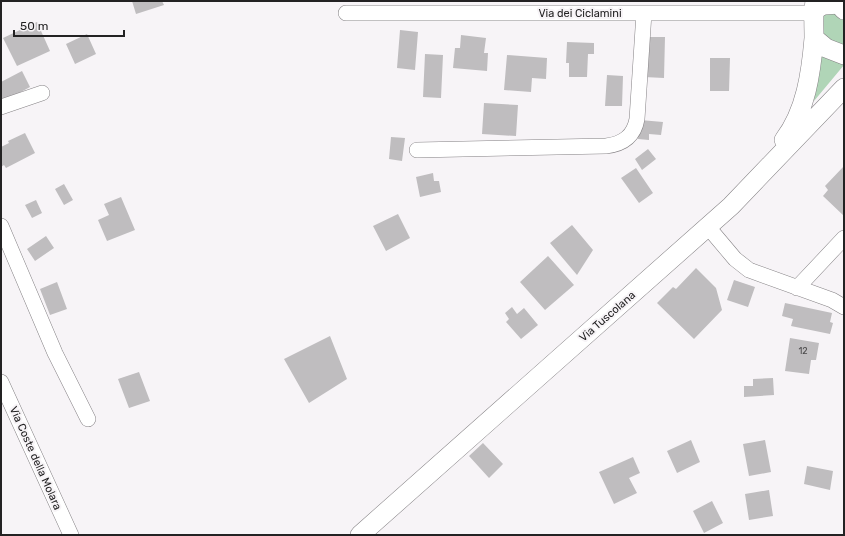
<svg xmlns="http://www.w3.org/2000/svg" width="845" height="536" font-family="Rubik,sans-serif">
<rect width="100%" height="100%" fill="#f7f4f7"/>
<path fill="#b0d5b7" d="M837 12 844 18V48L828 42 820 29 824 13Z
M818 52 844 59V65L814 101Z"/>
<path fill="#bfbdbf" d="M132 1H162L164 5 136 14Z
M37 22 50 51 17 66 3 38Z
M400 30 418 32 415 70 397 68Z
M87 34 96 54 75 64 66 44Z
M461 35 486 38 484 53H488L487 71 453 68 455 48H460Z
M646 37H665L664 78 644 77Z
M567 42 594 43V54H588L587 77H569V63H566Z
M425 54 443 55 441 98 423 97Z
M507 55 547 58 546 79 532 78 531 92 504 90Z
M710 58H730L729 91H710Z
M22 71 30 87 1 103V82Z
M607 75 623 76 622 106H605Z
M484 103 518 105 516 136 482 134Z
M640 120 663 122 661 135 649 134V140L638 139Z
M25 133 35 153 6 168 4 165 1 167V147L9 143 8 141Z
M391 137 405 138 402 161 389 159Z
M648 149 656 159 642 170 635 159Z
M844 166V216L823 196 828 190 825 186Z
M636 168 653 193 639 203 621 178Z
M433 173 434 181H439L441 192 420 197 416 177Z
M64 184 73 200 64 205 55 189Z
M121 197 135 230 107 241 98 220 109 215 104 204Z
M36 200 42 213 32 218 25 205Z
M398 214 410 238 386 251 373 226Z
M572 225 593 250 577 275 550 243Z
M46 236 54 248 35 261 27 249Z
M548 256 574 285 545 310 520 282Z
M696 268 716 288 722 310 694 339 657 303 673 287 676 289Z
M734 280 755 287 748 307 727 300Z
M57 282 67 309 50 315 40 289Z
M785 303 832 313 830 322 833 323 830 334 791 326 793 319 782 316Z
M512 307 517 314 524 308 538 325 521 339 506 322 509 319 505 313Z
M330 336 347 379 309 403 284 359Z
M790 338 819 343 816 360H811L809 374 785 371Z
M139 372 150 401 129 408 118 379Z
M773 378 774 395 744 397V386H753V379Z
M691 440 700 462 677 473 667 451Z
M765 440 771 472 749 476 743 444Z
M483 443 503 464 489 478 469 456Z
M633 457 640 473 629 478 637 493 614 504 599 472Z
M807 466 833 471 830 490 804 484Z
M769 490 773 516 749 520 745 494Z
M712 501 723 523 704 533 693 511Z"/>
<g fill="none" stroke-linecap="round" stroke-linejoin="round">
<g stroke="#858285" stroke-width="16">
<path id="minor" d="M346 13H813L824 7 840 6
M1 107 42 93
M417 150 606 146C623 144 634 136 637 119L644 13
M1 226 55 353 88 419
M708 227 735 259 749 270 832 300 844 307
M797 288 844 238
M1 382 71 535"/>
</g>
<g stroke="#858285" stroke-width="20">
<path id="major" d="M836 1 844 10
M814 38 826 48 844 55
M784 140C806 111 811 73 814 38 814 25 813 13 815 1
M360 535 731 206 844 88"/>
</g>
<use href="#minor" stroke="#fff" stroke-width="15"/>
<use href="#major" stroke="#fff" stroke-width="19"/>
</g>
<g text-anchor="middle" stroke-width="4" stroke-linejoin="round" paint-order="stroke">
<g font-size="9" fill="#4a494a">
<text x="803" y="354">12</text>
</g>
<g font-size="11" fill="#232223" stroke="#f7f4f7">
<text x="580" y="17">Via dei Ciclamini</text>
<text transform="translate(607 316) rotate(-41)" y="4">Via Tuscolana</text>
<text transform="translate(36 458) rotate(66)" y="4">Via Coste della Molara</text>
</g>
</g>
<rect width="845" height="536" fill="none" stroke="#232223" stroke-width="4"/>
<path d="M14 30v6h110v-6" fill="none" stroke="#232223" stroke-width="2"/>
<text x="20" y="30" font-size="12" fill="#232223" stroke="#f7f4f7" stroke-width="3" paint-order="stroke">50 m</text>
</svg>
